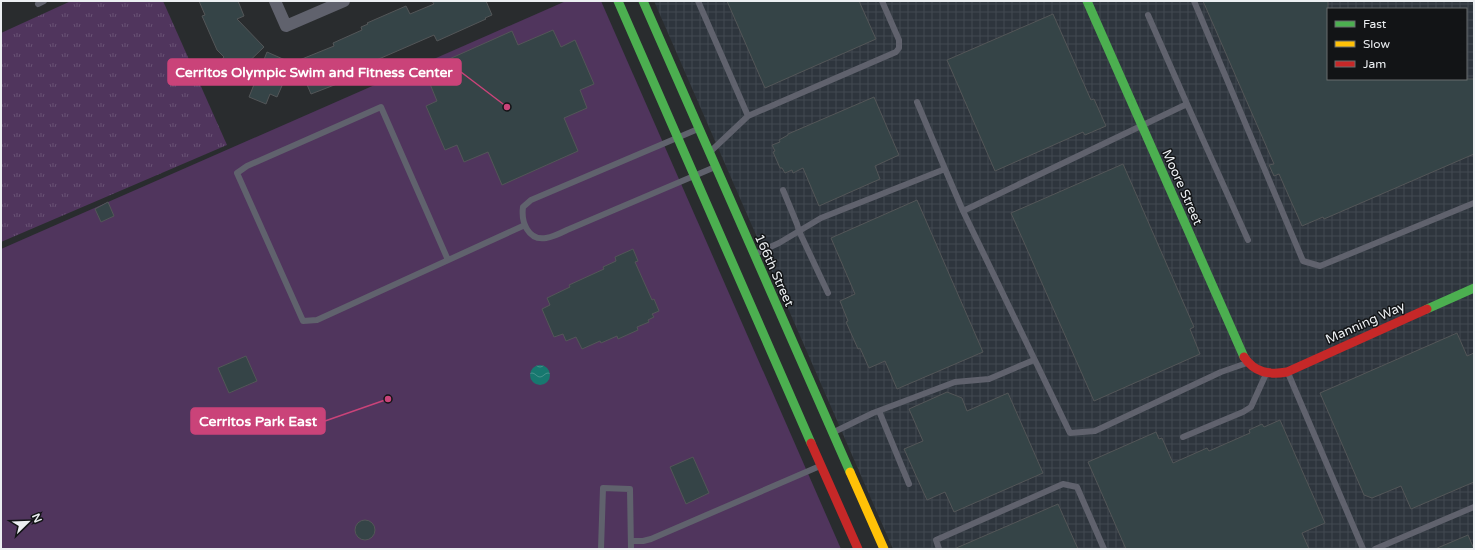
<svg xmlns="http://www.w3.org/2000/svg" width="1475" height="550" font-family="'Varela Round',sans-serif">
<defs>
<pattern id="industrial-grid" width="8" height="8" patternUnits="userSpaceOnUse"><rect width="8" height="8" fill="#2e353d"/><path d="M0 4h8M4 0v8" fill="none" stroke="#424950"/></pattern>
<pattern id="grass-tufts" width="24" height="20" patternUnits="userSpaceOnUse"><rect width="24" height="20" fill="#50355d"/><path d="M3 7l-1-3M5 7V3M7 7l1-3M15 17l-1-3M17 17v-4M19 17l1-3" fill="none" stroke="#695375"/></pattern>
<pattern id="water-waves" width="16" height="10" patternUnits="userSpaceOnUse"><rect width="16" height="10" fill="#17786f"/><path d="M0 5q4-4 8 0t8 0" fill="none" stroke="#44928b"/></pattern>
</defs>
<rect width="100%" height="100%" fill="#292c2e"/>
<path fill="url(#industrial-grid)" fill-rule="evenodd" d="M654 1H1474V549H893ZM1328 9H1466V79H1328Z"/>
<path fill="url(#grass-tufts)" d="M71 1H163L227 145 1 242V33Z"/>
<path fill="#50355d" d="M566 1H601L841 549H1V249Z"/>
<path fill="url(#water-waves)" d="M530 375a10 10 0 1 1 20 0a10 10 0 1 1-20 0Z"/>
<path fill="#354447" stroke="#535658" d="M199 1H238L244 16 237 19 264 47 236 74 222 59 224 57 217 50 202 16 205 15Z
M432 1H486L492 15 485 18 486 19 437 41 434 35 365 65 368 72 311 94 297 61 334 46 333 43 362 30 361 27 368 24 367 23 406 6 410 14 434 4Z
M727 1H859L876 39 765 88Z
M1203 1H1328V79H1474V154L1324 219 1323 217 1302 226 1279 174 1274 176 1269 165 1274 164Z
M1053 14 1091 100 1094 99 1106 126 1085 135 1083 132 995 171 947 60Z
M553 30 561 47 575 40 594 84 580 90 587 108 564 118 578 151 502 185 488 152 464 162 457 145 445 150 426 106 437 101 430 84 453 73 447 60 512 31 518 45Z
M267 52 292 63 277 97 270 94 266 104 249 97Z
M874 97 899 155 875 166 880 179 819 206 803 168 793 173 792 170 785 173 782 168H780L773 152 775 151 772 145 780 142 779 140 788 135V134Z
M1123 164 1194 327 1190 329 1200 354 1094 401 1011 213Z
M917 200 983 352 897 389 885 361 869 368 860 348 858 349 846 322 848 321 840 301 855 294 831 238Z
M108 202 114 216 101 222 95 209Z
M633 249 638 261 635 262 652 300 654 299 659 311 652 314 654 317 648 320 649 322 637 327 638 330 618 339 617 336 601 343 600 341 582 349 576 337 566 341 563 334 554 337 542 309 550 305 547 298 570 287 569 285 604 269 603 267 616 261 615 257Z
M1457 333 1467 356 1474 353V482L1411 509 1401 486 1372 498 1364 495 1320 393Z
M246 356 257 381 229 393 218 368Z
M947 392 962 398 967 411 1008 393 1043 473 954 512 945 492 927 500 904 449 923 441 909 409Z
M1280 420 1325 523 1302 533 1309 549H1126L1088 462 1156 432 1159 439 1162 438 1173 463 1207 448 1209 451 1250 433 1249 430 1262 424 1264 427Z
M693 457 709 493 686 504 670 467Z
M1058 504 1078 549H954Z
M355 530a10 10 0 1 1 20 0a10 10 0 1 1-20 0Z
M1468 535 1474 549H1435Z"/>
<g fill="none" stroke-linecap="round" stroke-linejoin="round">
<path stroke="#60626d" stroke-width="6" d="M698 1 748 116
M1194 1 1303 261 1320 266 1474 203
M38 4 44 1
M1148 15 1187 104
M917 102 945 169
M698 129 531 200 523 207C521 222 528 241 546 238 553 237 561 233 567 230L715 167
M711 151 748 116 896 52 899 48V40L882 1
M783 190 797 224 799 231 828 293
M963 211 1070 433 1095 431 1221 372 1247 363
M755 254 779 243 821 218 945 169 963 211 1187 104 1248 240
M448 260 381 107 247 166 237 173 303 321 317 320 525 225
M1288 373 1363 549
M879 411 909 484
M834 432 873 413 955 382 989 379 1034 360
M1183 437 1243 412 1251 407 1266 374
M631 541H643L651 539 820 466
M601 549 603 488 630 489 631 549
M939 549 936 540 1063 484 1077 487 1104 549
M1375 549 1474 507"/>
<path stroke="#60626d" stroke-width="12" d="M275 1 286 26 344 1"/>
<path stroke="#4caf50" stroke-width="9" d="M618 1 811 443
M643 1 850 472
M1087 1 1244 357
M1427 309 1474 288"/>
<path stroke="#ffc107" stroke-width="9" d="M850 472 884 549"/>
<path stroke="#c62828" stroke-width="9" d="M1244 357C1255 373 1269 375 1287 372L1427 309
M811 443 858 549"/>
</g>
<g text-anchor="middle" stroke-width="3" stroke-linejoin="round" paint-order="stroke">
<g font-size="13" fill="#eceff2" stroke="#121416">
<text transform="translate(1183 187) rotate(66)" y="5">Moore Street</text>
<text transform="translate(775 270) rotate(66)" y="5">166th Street</text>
<text transform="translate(1365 322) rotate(-24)" y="5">Manning Way</text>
</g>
</g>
<path fill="none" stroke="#ca4379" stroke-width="1.5" d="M507 107L461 72M388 399L325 421"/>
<g fill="#ca4379" stroke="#121416" stroke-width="1.5">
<circle cx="507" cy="107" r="4"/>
<circle cx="388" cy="399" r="4"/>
</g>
<g fill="#ca4379" stroke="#ca4379" stroke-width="1.5">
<rect x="168" y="59" width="293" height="26" rx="4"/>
<rect x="191" y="408" width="134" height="26" rx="4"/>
</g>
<g font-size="14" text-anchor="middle" font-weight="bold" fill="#fff">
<text x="314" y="77">Cerritos Olympic Swim and Fitness Center</text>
<text x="258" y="426">Cerritos Park East</text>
</g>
<rect width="1475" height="550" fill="none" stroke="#eceff2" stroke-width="4"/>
<rect x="1327" y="8" width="140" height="72" fill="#121416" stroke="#696c6e"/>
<rect x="1335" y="21" width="20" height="6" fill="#4caf50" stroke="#696c6e"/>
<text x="1363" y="28" font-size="12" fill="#eceff2">Fast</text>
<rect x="1335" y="41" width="20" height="6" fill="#ffc107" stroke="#696c6e"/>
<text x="1363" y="48" font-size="12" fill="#eceff2">Slow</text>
<rect x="1335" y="61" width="20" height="6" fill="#c62828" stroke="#696c6e"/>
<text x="1363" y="68" font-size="12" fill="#eceff2">Jam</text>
<g transform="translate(28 522) rotate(67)" stroke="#121416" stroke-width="3" paint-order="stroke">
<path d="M0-3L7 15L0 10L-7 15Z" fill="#eceff2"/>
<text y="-6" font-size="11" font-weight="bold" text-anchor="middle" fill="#eceff2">N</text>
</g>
</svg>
